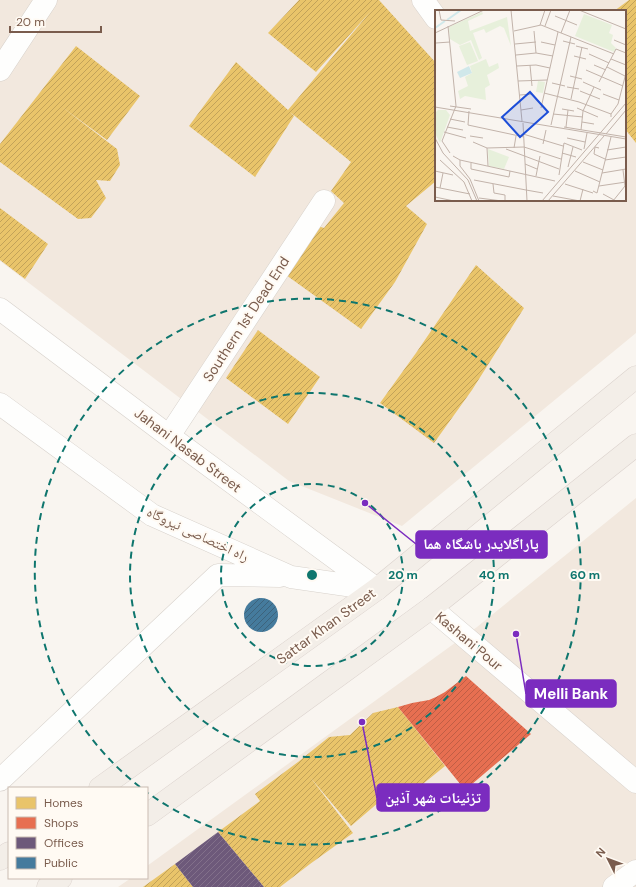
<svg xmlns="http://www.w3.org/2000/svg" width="636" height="887" font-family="'DM Sans','Noto Naskh Arabic',sans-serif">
<defs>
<pattern id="homes-hatch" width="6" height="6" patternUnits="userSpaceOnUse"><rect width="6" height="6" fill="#e9c46a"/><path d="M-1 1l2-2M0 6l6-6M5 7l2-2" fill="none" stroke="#c2a259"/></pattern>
<pattern id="shops-hatch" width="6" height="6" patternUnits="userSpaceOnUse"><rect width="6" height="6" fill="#e76f51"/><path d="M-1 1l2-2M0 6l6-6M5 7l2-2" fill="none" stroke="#c05e45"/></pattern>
<pattern id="offices-hatch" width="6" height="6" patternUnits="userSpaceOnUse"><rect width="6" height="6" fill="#6d597a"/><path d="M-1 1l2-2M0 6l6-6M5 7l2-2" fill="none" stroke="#82708a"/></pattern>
<pattern id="public-hatch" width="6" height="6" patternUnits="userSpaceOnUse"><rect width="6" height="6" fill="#457b9d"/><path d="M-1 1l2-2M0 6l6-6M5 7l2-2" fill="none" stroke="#3d637c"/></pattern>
</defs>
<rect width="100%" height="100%" fill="#f9f5f0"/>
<path fill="#f2e8de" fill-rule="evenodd" d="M0 0H636V333L402 526 289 481 0 261ZM436 11H625V200H436Z
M636 498V887H118L131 878H147V866L477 627Z"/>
<path fill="url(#homes-hatch)" d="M299 0H379L436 63V181L406 206 427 224 395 282 361 329 286 275 318 226 324 228 344 203 331 191 351 162 290 112 294 116 255 177 189 126 236 62 288 110 371 11 316 72 268 33Z
M629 0H636V143L625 129V11H614Z
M76 46 140 96 107 140 62 107 117 149 120 165 110 181 96 180 106 198 91 218 78 219 0 162V144Z
M0 208 48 244 25 279 0 260Z
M476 265 524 308 472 390 434 443 380 403 416 353Z
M258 330 320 377 288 424 226 378Z
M398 707 445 766 402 801 393 790 351 826 310 777 353 833 310 864 280 887H264L218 832 260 801 255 794 298 762 329 737 350 735 373 713Z
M175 864 193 887H143Z"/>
<path fill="url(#shops-hatch)" d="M466 676 531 734 465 790 398 707 412 703 429 700 436 697 445 692Z"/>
<path fill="url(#offices-hatch)" d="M218 832 264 887H193L175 864Z"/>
<path fill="url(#public-hatch)" d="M244 615a17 17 0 1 1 34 0a17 17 0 1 1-34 0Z"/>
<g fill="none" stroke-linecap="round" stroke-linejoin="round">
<g stroke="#d7d1cb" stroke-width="23">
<path id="minor" d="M423 0 436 18
M0 70 46 0
M0 309 169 436 377 589
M0 404 152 515 291 577 374 589
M169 436 324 201
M431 608 636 782
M0 780 218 575 280 576
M614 887 636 871"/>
</g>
<g stroke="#dad1cc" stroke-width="23">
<path id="major" d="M100 788 377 589 636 377
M147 815 431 608 636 445
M0 859 9 853
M48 887 61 878"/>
</g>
<use href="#minor" stroke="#fefefd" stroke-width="22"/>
<use href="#major" stroke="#f3eee8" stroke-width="22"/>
</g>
<g fill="none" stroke="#0f766e" stroke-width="2" stroke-dasharray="7 5">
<circle cx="312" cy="575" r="91"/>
<circle cx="312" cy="575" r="182"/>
<path d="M140 787A273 273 0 1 1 148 793"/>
</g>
<g text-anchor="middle" stroke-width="4" stroke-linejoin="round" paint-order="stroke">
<g font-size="14" fill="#7a5c4d" stroke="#fffaf3">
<text transform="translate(246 319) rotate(-57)" y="5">Southern 1st Dead End</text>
<text transform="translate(188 450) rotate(37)" y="5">Jahani Nasab Street</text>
<text transform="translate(198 534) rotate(25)" y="5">راه اختصاصی نیروگاه</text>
<text transform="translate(326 626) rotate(-36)" y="5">Sattar Khan Street</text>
<text transform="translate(469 641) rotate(40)" y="5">Kashani Pour</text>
</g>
</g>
<g transform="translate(435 10)">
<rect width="191" height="191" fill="#f9f5f0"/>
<path d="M35 32 43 51 32 55 24 36ZM53 139 74 147 69 159 54 156Z" fill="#e7f0db"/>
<path d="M47 2 48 4 33 11 35 21 72 7 76 36 69 18 65 16 51 23 49 19 38 23 47 48 44 50 36 30 25 35 15 29 14 17Z" fill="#e7f0db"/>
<path d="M149 4 177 15 174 23 178 25 176 33 181 38 179 42 140 26ZM51 49 54 57 63 53 64 58 52 65 55 75 50 78 51 90 30 86 25 89 23 81 33 76 30 67 37 63 35 56ZM103 71 110 72 108 83 101 82ZM3 100H11L15 105 5 133 0 123V103Z" fill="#e7f0db"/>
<path d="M34 56 37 63 25 68 22 62Z" fill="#d0e8ea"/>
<path fill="none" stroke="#d0e8ea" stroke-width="2" d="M12 10 26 0M0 18 10 11"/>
<path fill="none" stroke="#c2b3aa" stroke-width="1" d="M4 0 6 10 20 11M76 0 87 111M144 0 191 19M120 6 142 15M105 15 110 0M13 16 21 96 7 131 15 143M110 16 116 0M79 21 106 15 179 44M99 21 101 43M0 23 49 0M126 23 135 0M179 30 191 35M128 31 140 34M106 32 120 35M1 33 15 32M80 34 101 32M141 36 153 39M154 44 174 53M81 45 101 43 118 46M139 46 151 49M176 49 191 55M95 55 97 76M159 55 171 60M82 56 101 55 115 58M172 57 190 66M151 60 188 76M135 66 147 69M83 71 112 70M148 72 166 80M164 72 181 39 191 43M117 73 130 76M132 77 144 79M145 81 165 89M109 83 144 92 176 104V107M168 84 184 90M85 85 97 84M136 89 147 37M15 96 36 99M0 97 191 129M106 98 123 22M142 98 163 107M127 99 139 101M86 100 98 98M34 101 33 115 89 127M118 104 148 107M176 104 183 94 191 63M15 109 30 112M147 112 159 114M88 113 92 191M116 115 136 27M12 117 28 120M129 117 191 127M131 117 133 100M146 120 148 101 159 77M9 122 31 128M88 124 128 136M171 124 191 100M35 126 48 128M0 128 8 143 33 170 42 191M132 128 150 132M38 132 52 138 89 137 126 149M108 134 111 120M52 138 53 156M79 138 81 126M164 138 160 137 159 144 170 149M71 139 124 159M149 139 152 123M172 140 191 137M127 143 141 147M18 146 25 150 120 171M5 150 29 172 37 191M25 150V156L35 169 44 191M170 150 191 147M148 152 168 160M36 153V159L74 167 75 161M90 154 102 159M133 157 138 137M0 161 18 165M140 161 165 172M167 163 191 159M124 165 129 133 147 140M101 166 105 146M39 170 91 180M58 174 59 183 70 185V191M130 174 158 183M164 176 191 172M0 177 35 184M5 178 8 163M91 180 108 183M158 181 162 183 176 127M168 184 179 190M118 186 145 191M0 187 19 191M44 188 67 191M107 191 191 93M113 191 169 126M145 191 148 179M178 191 190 176 188 160"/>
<path fill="#1d4ed8" fill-opacity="0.15" stroke="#1d4ed8" stroke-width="2" d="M95 82 113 102 85 127 67 107Z"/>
<rect width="191" height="191" fill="none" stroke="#7a5c4d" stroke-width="2"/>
</g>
<circle cx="312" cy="575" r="6" fill="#0f766e" stroke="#fffaf3" stroke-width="2"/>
<g font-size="12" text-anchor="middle" font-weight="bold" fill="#0f766e" stroke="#fffaf3" stroke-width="4" stroke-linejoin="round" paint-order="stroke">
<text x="403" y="579">20 m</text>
<text x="494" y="579">40 m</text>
<text x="585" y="579">60 m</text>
</g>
<path fill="none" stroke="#7b2cbf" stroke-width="1.5" d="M365 503L416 544M516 634L526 694M362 722L377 798"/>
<g fill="#7b2cbf" stroke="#fffaf3" stroke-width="1.5">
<circle cx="365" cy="503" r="4"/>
<circle cx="516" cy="634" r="4"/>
<circle cx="362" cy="722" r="4"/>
</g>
<g fill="#7b2cbf" stroke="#7b2cbf" stroke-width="1.5">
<rect x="416" y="531" width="131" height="27" rx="4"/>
<rect x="526" y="680" width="90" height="27" rx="4"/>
<rect x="377" y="784" width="112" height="27" rx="4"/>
</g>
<g font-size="15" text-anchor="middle" font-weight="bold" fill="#fff">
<text x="481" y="549">پاراگلایدر باشگاه هما</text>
<text x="571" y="699">Melli Bank</text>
<text x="433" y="803">تزئینات شهر آذین</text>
</g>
<rect x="8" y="787" width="140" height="92" fill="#fffaf3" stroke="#cabbb1"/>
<rect x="16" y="797" width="20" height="12" fill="#e9c46a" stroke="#cabbb1"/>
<text x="44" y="807" font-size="12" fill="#7a5c4d">Homes</text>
<rect x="16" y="817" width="20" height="12" fill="#e76f51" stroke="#cabbb1"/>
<text x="44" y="827" font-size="12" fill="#7a5c4d">Shops</text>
<rect x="16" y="837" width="20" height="12" fill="#6d597a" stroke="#cabbb1"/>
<text x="44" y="847" font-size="12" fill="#7a5c4d">Offices</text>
<rect x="16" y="857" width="20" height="12" fill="#457b9d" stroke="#cabbb1"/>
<text x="44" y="867" font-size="12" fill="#7a5c4d">Public</text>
<g transform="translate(608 859) rotate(312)" stroke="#fffaf3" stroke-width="3" paint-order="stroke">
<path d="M0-3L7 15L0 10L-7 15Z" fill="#7a5c4d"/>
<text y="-6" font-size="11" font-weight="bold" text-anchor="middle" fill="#7a5c4d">N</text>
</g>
<path d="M10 26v6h91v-6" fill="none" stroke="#7a5c4d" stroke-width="2"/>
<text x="16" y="26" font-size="12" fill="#7a5c4d" stroke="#fffaf3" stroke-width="3" paint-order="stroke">20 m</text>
</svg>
